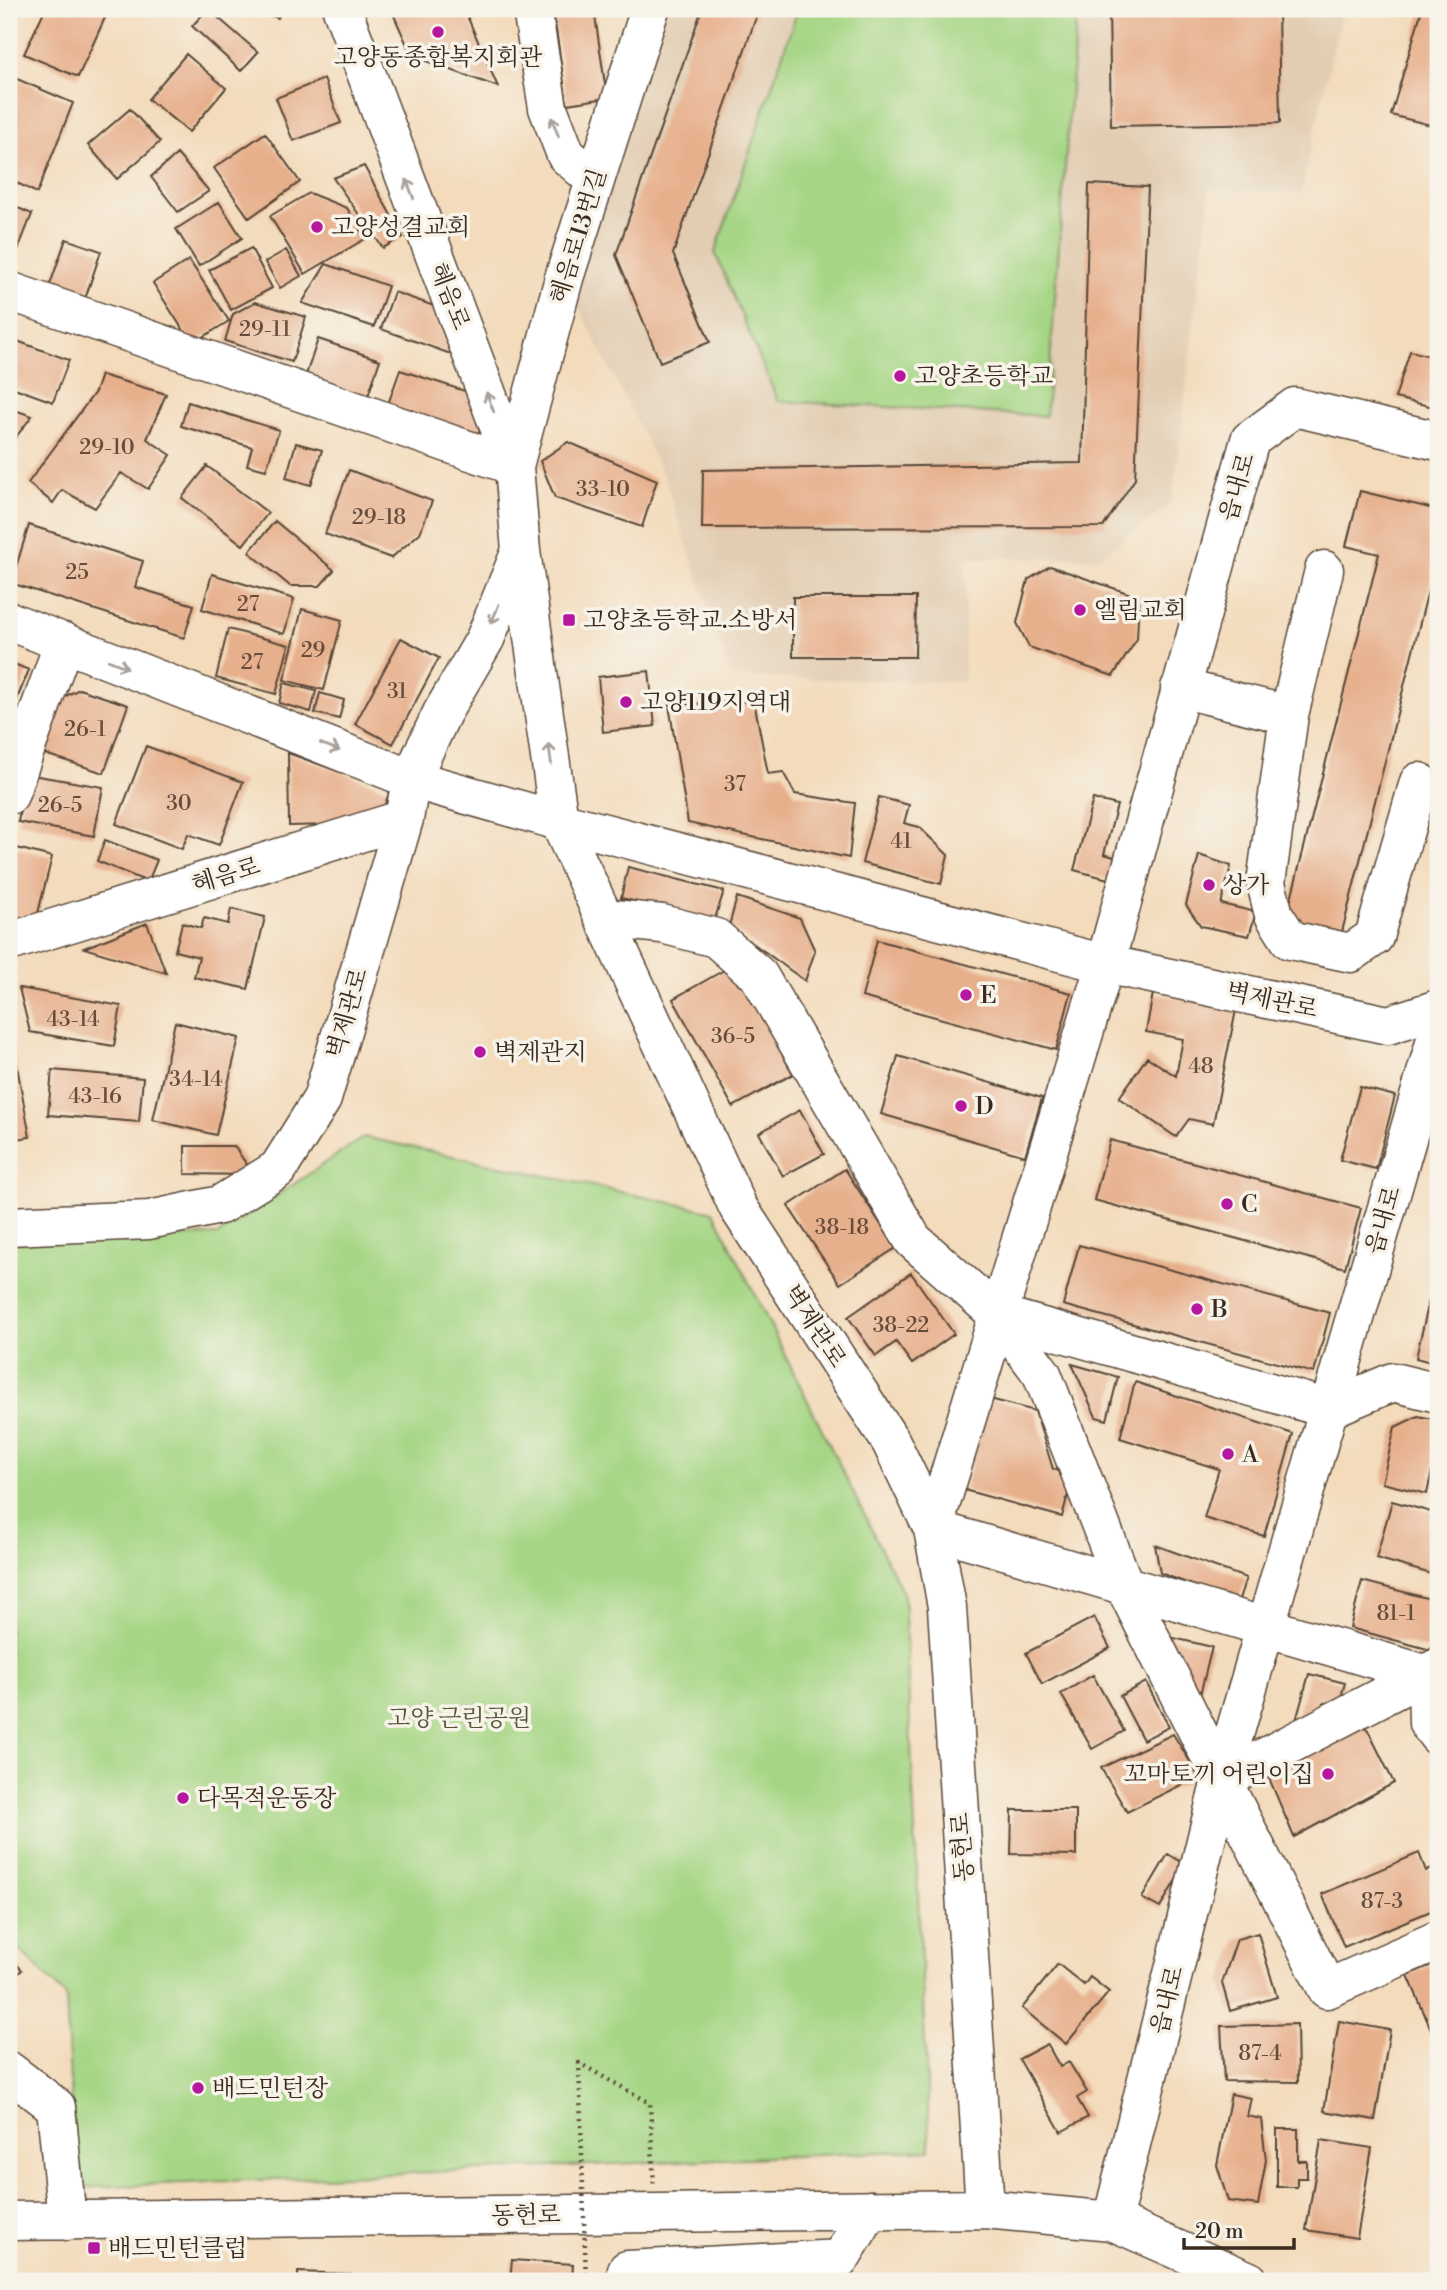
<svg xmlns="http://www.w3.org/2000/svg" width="1447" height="2290" font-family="'Libre Bodoni','Noto Serif KR',serif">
<rect width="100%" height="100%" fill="#f7f3e8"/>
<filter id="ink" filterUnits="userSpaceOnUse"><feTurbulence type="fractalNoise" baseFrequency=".0143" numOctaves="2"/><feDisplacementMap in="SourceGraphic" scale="14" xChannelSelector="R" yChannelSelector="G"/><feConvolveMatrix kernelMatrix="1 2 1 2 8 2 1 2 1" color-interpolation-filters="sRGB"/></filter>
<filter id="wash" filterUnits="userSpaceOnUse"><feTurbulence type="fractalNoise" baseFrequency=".00686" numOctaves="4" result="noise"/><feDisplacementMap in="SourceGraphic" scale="28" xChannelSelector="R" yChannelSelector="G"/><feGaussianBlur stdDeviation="1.57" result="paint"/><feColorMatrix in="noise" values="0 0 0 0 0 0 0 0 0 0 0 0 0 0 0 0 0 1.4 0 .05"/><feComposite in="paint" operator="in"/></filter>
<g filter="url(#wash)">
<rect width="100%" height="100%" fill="#f3dbbc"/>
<path fill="#e2cdb2" d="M650 9H1342L1301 194 1210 189 1172 503 1097 558H966L964 682 732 677 663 474 564 278Z"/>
<path fill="#a6d685" stroke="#708052" stroke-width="2" d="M798 9H1077L1046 416 778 401 715 253Z
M364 1137 714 1212 904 1595 930 2150 75 2188 66 1996 9 1939V1243L218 1235Z"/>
<g id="blocks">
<path fill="#e7b08d" d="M45 9H109L78 77 24 54Z
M208 9 258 52 241 71 192 26Z
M250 9H281L278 18Z
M391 9H464L498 87 412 56Z
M553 9H594L607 98 567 104Z
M702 9H759L673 254 710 342 660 362 616 255Z
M1109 9H1278L1280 123 1111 126Z
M1422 9H1438V127L1391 115Z
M186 54 226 88 189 132 148 99Z
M10 76 73 103 37 193 9 179Z
M324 79 341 123 293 141 276 98Z
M130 109 160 142 117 179 88 145Z
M265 133 300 182 249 218 214 168Z
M177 154 209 191 178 212 151 177Z
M364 166 403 237 383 248 333 178Z
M1089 184 1148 187 1135 479 1103 527 702 528 703 470 1082 463Z
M309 193 347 208 365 239 305 274 270 216Z
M219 202 242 238 199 266 176 229Z
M9 204 32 214 13 262 9 265Z
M66 239 101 251 82 308 46 296Z
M251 248 272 288 231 310 209 270Z
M286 250 301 276 280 288 265 262Z
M189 260 229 321 192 344 153 283Z
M326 264 388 286 374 327 302 303Z
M394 292 437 307 459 357 381 329Z
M255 302 306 317 292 362 225 341 233 314Z
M9 338 69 360 53 402 9 386Z
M318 339 380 360 367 399 305 378Z
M1410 351 1438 358V408L1395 398Z
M400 370 474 394 489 428 468 437 386 410Z
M101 375 166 394 147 439 171 455 148 489 121 473 95 508 62 490 53 503 28 483 95 392Z
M188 402 279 430 266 470 247 465 252 447 181 426Z
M9 408 32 416 9 446Z
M568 442 657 480 642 527 555 498 540 461Z
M296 443 322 450 311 485 286 478Z
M207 466 268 513 243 545 182 498Z
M349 470 432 501 420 533 391 558 325 534Z
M1360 491 1438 510V551L1341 936 1285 922 1379 554 1346 546Z
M275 521 334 570 320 586H290L249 552Z
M29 525 143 561 135 587 194 605 184 638 11 583Z
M1050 566 1139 597 1137 639 1113 676 1029 647 1017 623 1028 580Z
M212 574 294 599 284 634 202 609Z
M793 597H916L915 657H793Z
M302 609 342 620 324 690 284 680Z
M228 629 289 645 276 694 216 678Z
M401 638 439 658 393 744 355 724Z
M9 662 29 670 9 718Z
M649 671 655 726 603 732 598 677Z
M284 683 316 691 311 712 279 703Z
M79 689 128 705 104 773 42 753 60 699Z
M320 693 344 700 339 719 315 713Z
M754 701 768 774 783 772 795 794 855 803 849 858 688 823 669 705Z
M146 746 243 782 219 845 188 834 182 849 116 824Z
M288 753 390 790 378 824 289 826Z
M26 774 103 787 94 836 18 822Z
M879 797 909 805 904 823 919 827 948 855 941 884 862 863Z
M1093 799 1117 805 1104 854 1118 858 1112 880 1074 870Z
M105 840 157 860 148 882 97 861Z
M9 846 52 857 35 925 9 919Z
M1199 855 1231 866 1221 904 1256 912 1249 936 1201 926 1186 905Z
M628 867 724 891 714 921 621 898Z
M737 897 800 918 815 951 805 981 729 926Z
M231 909 265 917 248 989 194 977 199 957 175 951 182 923 201 928 204 918 228 924Z
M147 923 166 973 84 948Z
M877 940 1071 993 1056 1050 862 997Z
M733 965 793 1074 733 1107 673 999Z
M19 988 121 1006 114 1046 30 1032Z
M1153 993 1236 1010 1213 1124 1189 1119 1176 1137 1119 1098 1147 1057 1176 1076 1183 1039 1146 1032Z
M175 1022 239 1038 216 1135 153 1120Z
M9 1023 30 1137 9 1140Z
M898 1056 1042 1098 1025 1156 881 1114Z
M52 1070 143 1078 139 1122 48 1115Z
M1360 1087 1395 1096 1376 1169 1340 1160Z
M800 1110 824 1154 783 1176 759 1133Z
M1110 1140 1361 1208 1345 1268 1094 1200Z
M185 1146H234L254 1175 185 1174Z
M845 1169 896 1248 840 1284 788 1206Z
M1079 1245 1330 1313 1314 1373 1063 1305Z
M911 1273 954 1334 912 1364 896 1342 876 1356 848 1317Z
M1433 1284 1438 1285V1364L1416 1358Z
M1072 1364 1118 1377 1107 1420 1096 1417Z
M1135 1382 1293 1434 1264 1536 1204 1518 1219 1469 1120 1438Z
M990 1399 1035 1411 1053 1469 1073 1475 1062 1517 964 1490Z
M1418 1416 1438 1420V1443L1427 1494 1382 1483 1395 1427Z
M1392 1501 1438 1514V1576L1376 1558Z
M1155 1545 1246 1578 1238 1602 1160 1573Z
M1362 1581 1438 1601V1624L1431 1650 1350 1628Z
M1094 1617 1110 1648 1042 1684 1026 1653Z
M1161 1635 1212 1647 1197 1707Z
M1309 1674 1345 1683 1338 1707 1324 1703 1320 1714 1294 1728Z
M1093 1675 1124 1731 1092 1749 1061 1694Z
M1146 1682 1169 1727 1143 1740 1120 1696Z
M1360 1714 1394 1783 1294 1837 1264 1766Z
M1173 1734 1199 1776 1127 1812 1101 1768Z
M1012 1810H1076V1855L1011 1854Z
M1419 1853 1426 1871 1438 1866V1908L1344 1947 1322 1894Z
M1168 1854 1185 1864 1160 1908 1142 1898Z
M1258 1933 1277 1997 1230 2011 1222 1983 1237 1939Z
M9 1956 22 1970 9 1982Z
M1438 1962V2038L1435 2039 1408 1975Z
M1058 1964 1084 1985 1090 1977 1109 1992 1066 2044 1022 2008Z
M1339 2021 1390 2030 1375 2120 1324 2111Z
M1297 2024 1298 2082 1224 2081 1221 2026Z
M1047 2044 1060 2067 1069 2062 1087 2092 1077 2098 1088 2117 1061 2132 1019 2059Z
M1231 2094 1251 2098 1247 2116 1261 2119 1266 2160 1258 2205 1228 2201 1217 2165Z
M1277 2129H1298V2161H1307V2178H1297V2187H1277Z
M1321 2140 1372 2148 1357 2238 1306 2230Z
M512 2260 573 2264 572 2281H510Z
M298 2272 352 2274 353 2281H298Z"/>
</g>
</g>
<g filter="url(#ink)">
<use href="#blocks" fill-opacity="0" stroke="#574536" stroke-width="2"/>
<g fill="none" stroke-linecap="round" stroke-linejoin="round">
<g stroke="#574536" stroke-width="41">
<path id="minor" d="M342 9 514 466 521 551 559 821 1105 964 1388 1025 1438 1009
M532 9 548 108 566 155 595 180
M9 291 514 466
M514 466 564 278 650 9
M1324 570 1289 715 1266 883 1274 915 1290 940 1351 953 1374 937 1419 782
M9 621 411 779 559 821 738 1207 891 1442 933 1529 947 1607 985 2209
M1180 688 1289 715
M9 795 64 642
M604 918 662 924 716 938 759 976 913 1240 997 1314 1042 1374 1124 1585 1327 1989 1438 1940
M9 942 404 819 411 779 442 713 485 639 520 553
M9 1226 149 1220 220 1205 278 1169 322 1099 404 819
M997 1314 1329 1409 1393 1382 1438 1393
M933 1529 1105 964 1250 440 1295 407 1438 441
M933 1529 1438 1678
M1427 1675 1428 1723 1438 1736
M1221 1780 1437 1668
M9 2071 56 2107 67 2221
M9 2221 985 2209 1112 2221 1249 2281
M1112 2221 1221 1780 1438 1032
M627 2270 685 2267
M680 2281 685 2267 840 2259 870 2210"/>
</g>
<use href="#minor" stroke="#fff" stroke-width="38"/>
<path stroke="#574536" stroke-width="4.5" stroke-dasharray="2 5" stroke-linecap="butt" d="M586 2281 579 2063 650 2103 654 2188"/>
</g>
<defs><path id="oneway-shaft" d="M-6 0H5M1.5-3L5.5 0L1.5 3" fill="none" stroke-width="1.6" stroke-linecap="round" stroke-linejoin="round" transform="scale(1.75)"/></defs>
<g stroke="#a79f9a">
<use href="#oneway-shaft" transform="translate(555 127) rotate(-111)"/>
<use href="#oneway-shaft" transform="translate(410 189) rotate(-111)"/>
<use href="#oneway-shaft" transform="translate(490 402) rotate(-111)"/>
<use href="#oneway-shaft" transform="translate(495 614) rotate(112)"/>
<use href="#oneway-shaft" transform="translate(118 664) rotate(21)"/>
<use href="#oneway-shaft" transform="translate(330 747) rotate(21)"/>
<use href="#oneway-shaft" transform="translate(550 754) rotate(-98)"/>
</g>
</g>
<g fill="#b5179e" stroke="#f7f3e8" stroke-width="2.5">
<circle cx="438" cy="32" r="7"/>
<circle cx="317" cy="227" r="7"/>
<circle cx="900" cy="376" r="7"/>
<circle cx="1080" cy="610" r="7"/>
<rect x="562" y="613" width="14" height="14" rx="3.5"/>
<circle cx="626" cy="702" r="7"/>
<circle cx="1209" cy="885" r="7"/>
<circle cx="966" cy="995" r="7"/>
<circle cx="480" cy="1052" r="7"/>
<circle cx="961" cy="1106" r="7"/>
<circle cx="1227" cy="1204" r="7"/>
<circle cx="1197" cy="1309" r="7"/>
<circle cx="1228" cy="1454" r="7"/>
<circle cx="1328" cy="1774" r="7"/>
<circle cx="183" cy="1798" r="7"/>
<circle cx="198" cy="2088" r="7"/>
<rect x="87" y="2241" width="14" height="14" rx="3.5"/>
</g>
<g text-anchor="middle" stroke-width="7" stroke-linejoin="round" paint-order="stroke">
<g font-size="21" fill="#664c3a">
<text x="265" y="336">29-11</text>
<text x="107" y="454">29-10</text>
<text x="603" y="496">33-10</text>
<text x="379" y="524">29-18</text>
<text x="77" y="579">25</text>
<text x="248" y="611">27</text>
<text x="313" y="657">29</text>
<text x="252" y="669">27</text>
<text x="397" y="698">31</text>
<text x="85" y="736">26-1</text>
<text x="735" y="791">37</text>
<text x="179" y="810">30</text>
<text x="60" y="812">26-5</text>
<text x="901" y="848">41</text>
<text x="73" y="1026">43-14</text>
<text x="733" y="1043">36-5</text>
<text x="1201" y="1073">48</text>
<text x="196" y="1086">34-14</text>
<text x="95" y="1103">43-16</text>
<text x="842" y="1234">38-18</text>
<text x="901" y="1332">38-22</text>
<text x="1396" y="1620">81-1</text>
<text x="1382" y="1908">87-3</text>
<text x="1260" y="2060">87-4</text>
</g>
<g font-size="24" fill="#3b2a1e" stroke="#f7f3e8" text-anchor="start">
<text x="438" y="65" text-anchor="middle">고양동종합복지회관</text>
<text x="331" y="235">고양성결교회</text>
<text x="914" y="384">고양초등학교</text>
<text x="1094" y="618">엘림교회</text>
<text x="583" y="628">고양초등학교.소방서</text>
<text x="640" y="710">고양119지역대</text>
<text x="1223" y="893">상가</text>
<text x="980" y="1003">E</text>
<text x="494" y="1060">벽제관지</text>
<text x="975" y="1114">D</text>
<text x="1241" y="1212">C</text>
<text x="1211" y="1317">B</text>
<text x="1242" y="1462">A</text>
<text x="1314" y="1782" text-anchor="end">꼬마토끼 어린이집</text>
<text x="197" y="1806">다목적운동장</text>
<text x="212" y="2096">배드민턴장</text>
<text x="108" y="2256">배드민턴클럽</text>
</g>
<g font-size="24" fill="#3b2a1e" stroke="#f7f3e8">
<text transform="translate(578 236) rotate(-73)" y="8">혜음로13번길</text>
<text transform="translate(450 296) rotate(69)" y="8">혜음로</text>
<text transform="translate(1237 487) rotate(-74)" y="8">읍내로</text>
<text transform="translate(226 875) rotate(-17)" y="8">혜음로</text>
<text transform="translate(1272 1000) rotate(12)" y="8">벽제관로</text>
<text transform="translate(347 1013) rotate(-74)" y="8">벽제관로</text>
<text transform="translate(1383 1220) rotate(-74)" y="8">읍내로</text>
<text transform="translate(815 1326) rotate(57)" y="8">벽제관로</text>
<text transform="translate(962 1847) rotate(-94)" y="8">동헌로</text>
<text transform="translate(1167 2000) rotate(-76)" y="8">읍내로</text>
<text transform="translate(526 2215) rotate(-1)" y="8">동헌로</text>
</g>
<g font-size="24" fill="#565538" stroke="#f7f3e8">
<text x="459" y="1726">고양 근린공원</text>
</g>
</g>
<rect width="1447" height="2290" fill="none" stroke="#f7f3e8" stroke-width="35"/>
<path d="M1184 2238v10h110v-10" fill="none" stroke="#3b2a1e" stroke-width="3.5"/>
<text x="1195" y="2238" font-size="21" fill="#3b2a1e" stroke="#f7f3e8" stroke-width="5" paint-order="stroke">20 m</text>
</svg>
